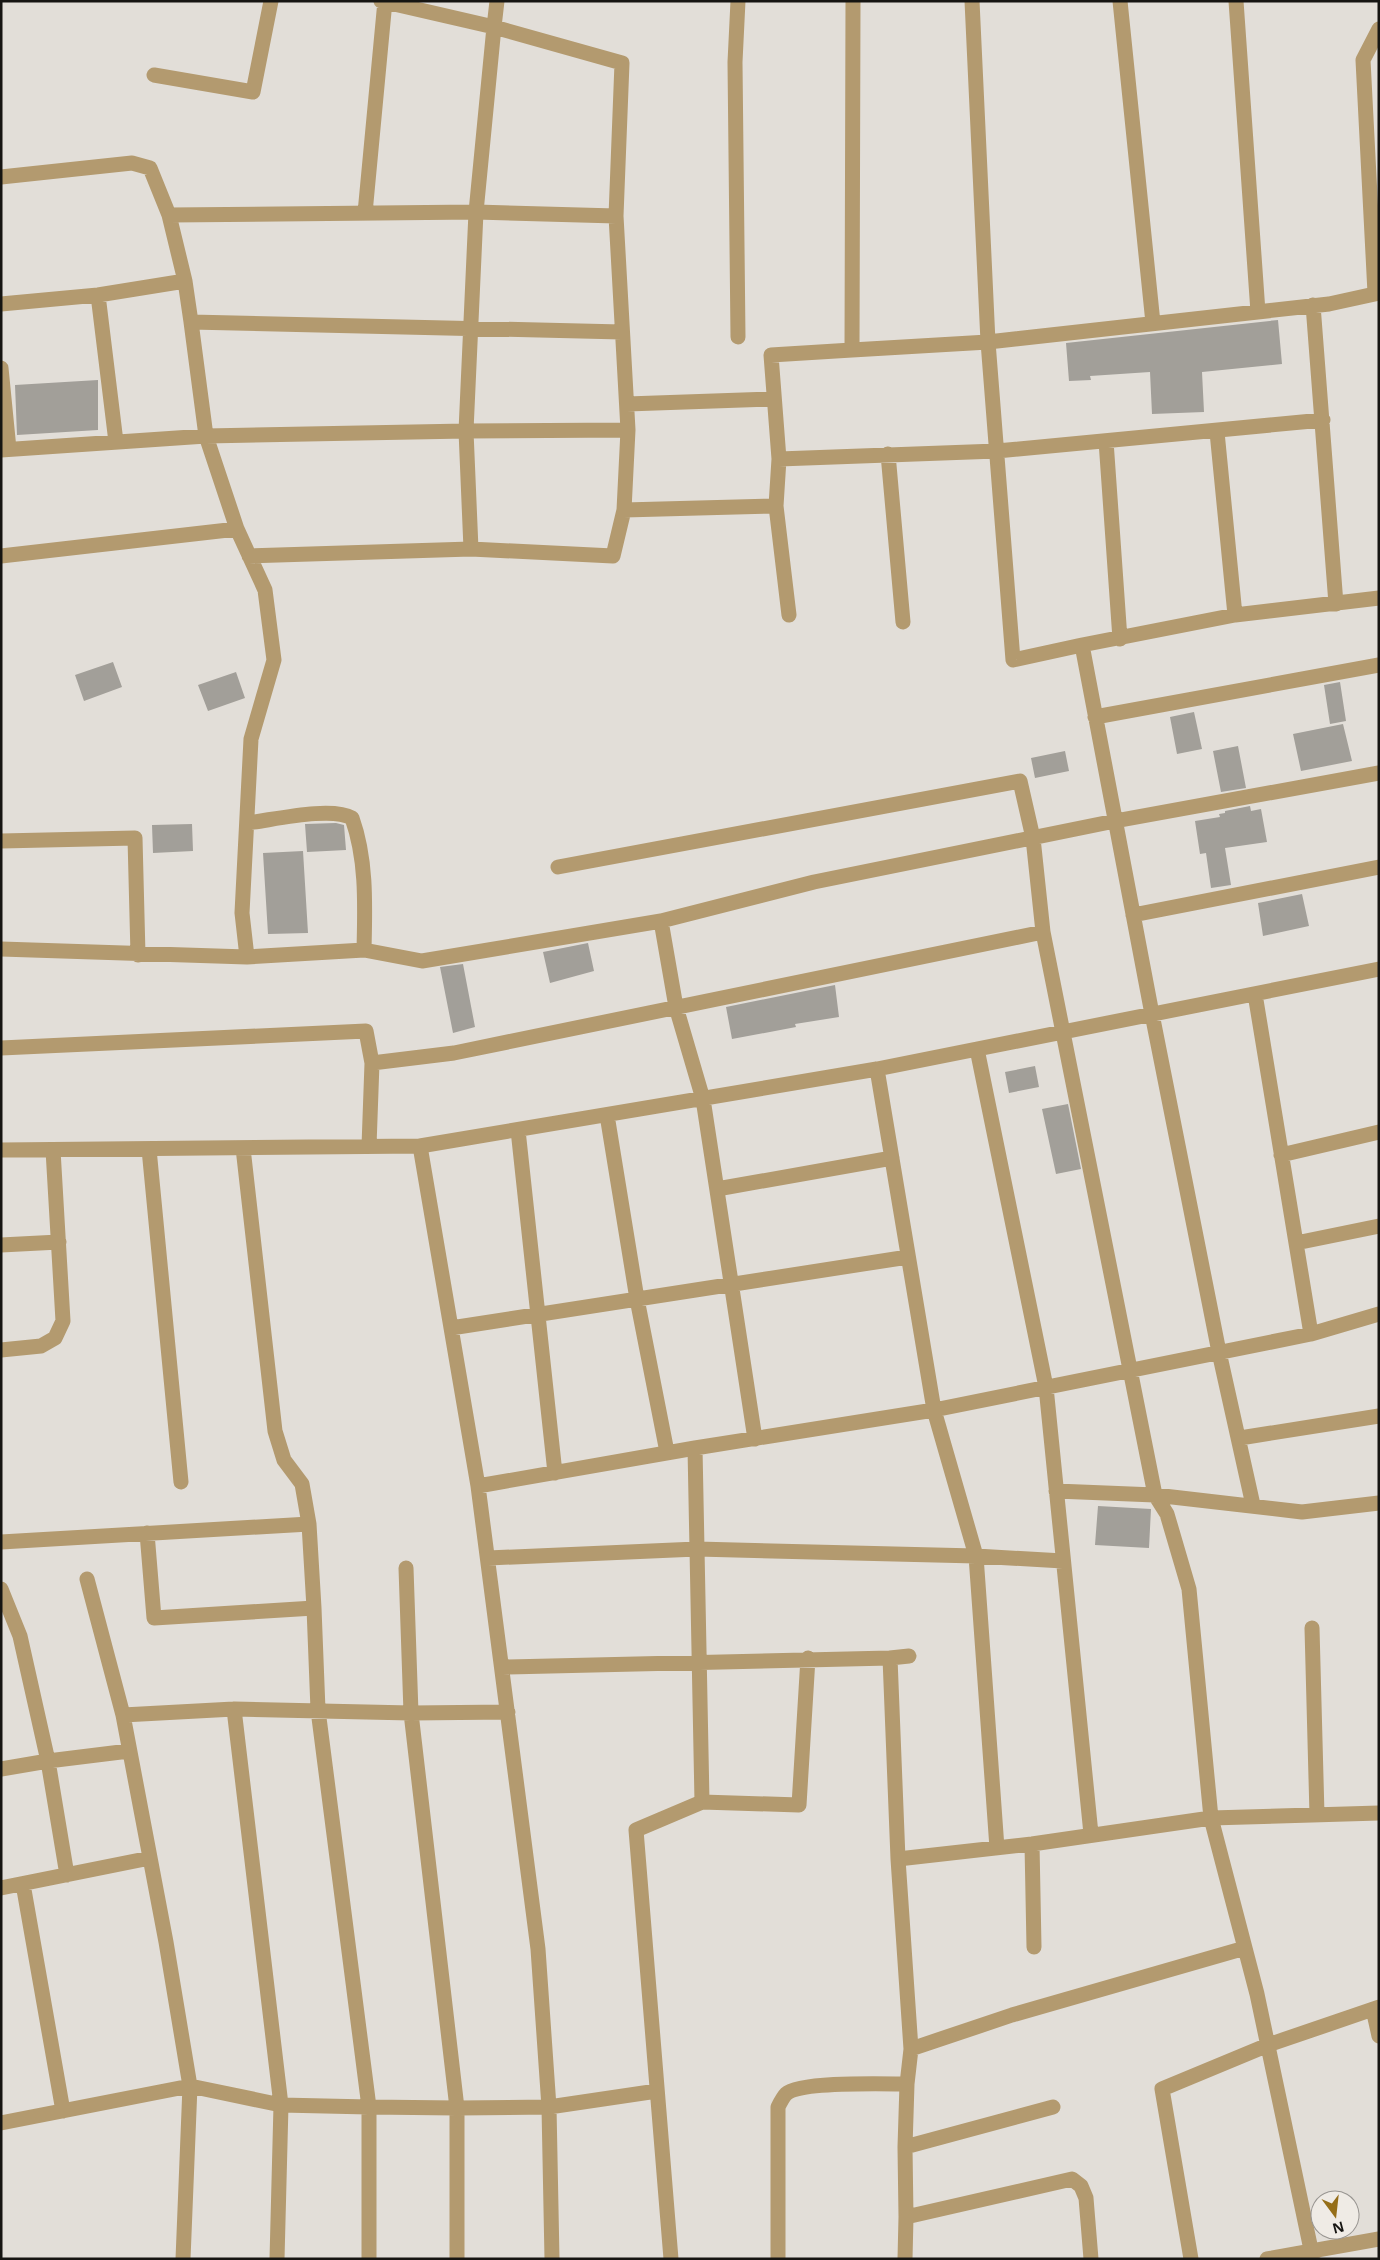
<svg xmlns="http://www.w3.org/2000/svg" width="1380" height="2260" font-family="'Noto Sans',sans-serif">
<rect width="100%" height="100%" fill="#e2ded8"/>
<path fill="#a29f99" d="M1278 320 1282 364 1202 372 1204 412 1152 414 1150 372 1090 376 1091 380 1069 381 1066 343Z
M98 380V430L17 435 15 385Z
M113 662 122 687 84 701 75 675Z
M236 672 245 698 208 711 198 685Z
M1340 682 1346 721 1330 724 1324 685Z
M1194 712 1202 749 1177 754 1170 717Z
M1343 724 1352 761 1301 771 1293 734Z
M1238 746 1246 788 1221 792 1213 751Z
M1065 751 1069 771 1035 778 1031 758Z
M1250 806 1251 811 1261 809 1267 842 1225 848 1231 885 1211 888 1206 853 1200 854 1195 821 1220 817 1219 814 1225 813V811Z
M336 823 344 825 346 850 307 852 305 824Z
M192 824 193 851 153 853 152 825Z
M303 851 308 933 268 934 263 853Z
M1302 894 1309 926 1263 936 1258 903Z
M588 943 594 971 550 983 543 952Z
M463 964 475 1027 453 1033 440 967Z
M835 985 839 1017 795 1024 796 1027 732 1039 726 1007Z
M1035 1066 1039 1087 1009 1093 1005 1072Z
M1068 1104 1081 1169 1056 1174 1042 1109Z
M1098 1506 1151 1509 1149 1548 1095 1545Z"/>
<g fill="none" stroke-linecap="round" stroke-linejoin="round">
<path stroke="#b39a6f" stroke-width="15" d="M381 1 494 27 497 1
M853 1 852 350 771 355 779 459 997 451 1323 420
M1120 1 1153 323
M1236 1 1258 312
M154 75 253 92 271 1
M1 177 132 163 150 168 169 215
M365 213 385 1
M1375 293 1363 60 1379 29
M98 295 116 442
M1 304 98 295 185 281
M1313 305 1336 604
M191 322 185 281 169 215 476 212 616 216
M738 337 735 62 738 1
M852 350 988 342 972 1
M1 368 9 449
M627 404 774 399
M1217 432 1235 615
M1106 441 1120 639
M1 450 206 436 466 431 471 549
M888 454 903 622
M776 506 789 615
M624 510 628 430 616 216 622 63 494 27 476 212 466 431 628 430
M237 529 206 436 191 322 622 332
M1 556 237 529 265 590 274 660 251 739 242 913 247 957 364 950 422 961 661 921
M249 556 471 549 613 556 624 510 776 506 779 459
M1082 645 1013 660 988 342 1329 304 1379 293
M1095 717 1379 665
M247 823C273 820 331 806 352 818 367 860 365 906 364 950
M1 841 135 838 138 955
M558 867 1020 781 1033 838 1043 932
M1133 915 1379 867
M1 949 247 957
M1255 994 1311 1334
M1 1048 366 1031 372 1063
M977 1049 1046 1387 1091 1834
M607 1115 637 1299 667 1452
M518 1130 555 1473
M369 1146 372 1063 454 1053 1043 932 1155 1495 1167 1514 1189 1589 1211 1818 1379 1813
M243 1148 275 1431 284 1460 302 1484 309 1524 314 1608
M149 1149 181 1482
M1 1150 420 1146
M1281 1155 1379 1132
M717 1189 892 1158
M1296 1243 1379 1226
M1 1245 59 1242
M451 1328 908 1257
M1 1350 41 1346 55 1338 63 1321 53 1150
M1240 1438 1379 1416
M755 1439 703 1099 676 1007 661 921 814 882 1115 821 1379 773
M695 1448 934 1410 1311 1334 1379 1314
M478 1486 420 1146 877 1069 1379 969
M1056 1491 1155 1495 1302 1512 1379 1503
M1253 1505 1219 1352 1152 1014 1082 645 1235 615 1379 598
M147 1533 154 1618 314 1608 318 1710 369 2107 281 2105 277 2259
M1 1542 309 1524
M488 1558 697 1549 976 1556 934 1410 877 1069
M87 1579 123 1715
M1 1589 20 1636 48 1761 67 1875
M1312 1628 1317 1815
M503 1667 890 1658
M1 1769 48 1761 129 1751
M702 1802 799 1805 808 1658
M1032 1844 1034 1947
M997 1848 976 1556 1063 1561
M898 1859 890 1658 909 1656
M23 1884 63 2111
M1 1888 150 1858
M1373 2009 1379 2036
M911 2049 1012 2015 1245 1948
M1 2123 190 2086 166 1942 123 1715 234 1709 411 1713 508 1712
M905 2147 1053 2107
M906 2217 905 2147 907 2084 911 2049 898 1859 1032 1844 1211 1818 1257 1994 1313 2259
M183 2259 190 2086 281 2105 234 1709
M369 2259V2107L457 2108 411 1713 406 1568
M457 2259V2108L549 2107 657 2091
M552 2259 549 2107 538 1949 478 1486 695 1448 702 1802 636 1830 671 2259
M778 2259V2107C780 2103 783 2097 786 2094 800 2081 885 2084 907 2084
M905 2259 906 2217 1072 2179 1081 2186 1086 2198 1091 2259
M1191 2259 1162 2089 1268 2045 1379 2007
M1267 2259 1379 2239"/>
</g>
<rect width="1380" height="2260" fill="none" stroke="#161512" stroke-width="5"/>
<g transform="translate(1335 2215) rotate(165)"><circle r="24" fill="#efebe5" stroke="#989591"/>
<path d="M0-4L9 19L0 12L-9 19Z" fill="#956e18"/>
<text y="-8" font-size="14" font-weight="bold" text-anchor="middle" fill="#161512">N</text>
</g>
</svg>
